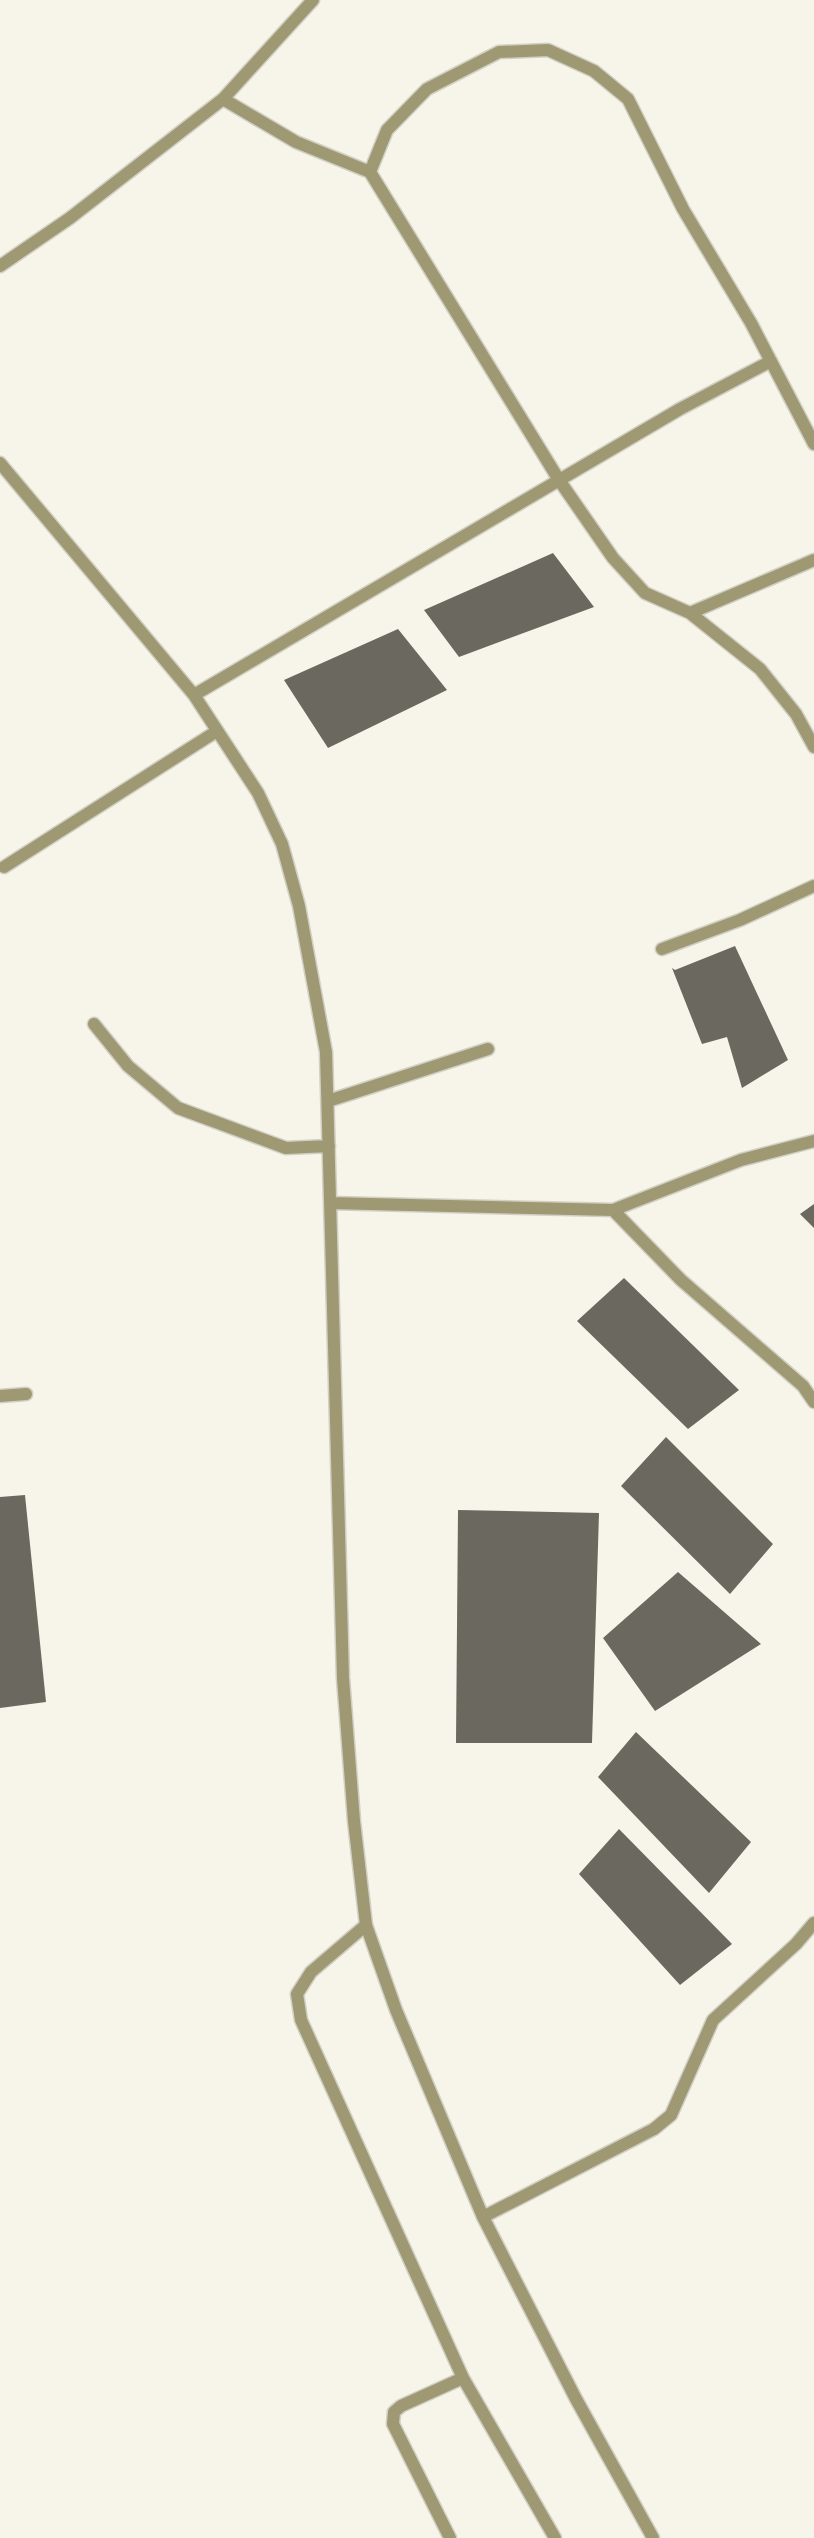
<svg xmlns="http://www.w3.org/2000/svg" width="814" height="2538" font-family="'Source Serif 4',serif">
<rect width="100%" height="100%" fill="#f7f5e9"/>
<path fill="#6b695f" d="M553 553 594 607 459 657 424 610Z
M398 629 447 690 328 748 284 680Z
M735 946 788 1060 742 1088 727 1037 702 1044 672 968 675 970Z
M814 1204V1228L800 1214Z
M624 1278 739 1390 688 1429 577 1321Z
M666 1437 773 1544 730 1594 621 1486Z
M25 1495 46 1702 0 1708V1497Z
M458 1510 599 1513 592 1743H456Z
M678 1572 761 1644 655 1711 603 1638Z
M636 1732 751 1842 709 1893 598 1777Z
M619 1829 732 1944 680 1985 579 1874Z"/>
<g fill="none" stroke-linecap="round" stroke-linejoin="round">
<g stroke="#d2d0c5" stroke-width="15">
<path id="lane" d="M0 1396 26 1394
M366 1925 311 1972 297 1994 301 2020 463 2378 555 2538
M450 2538 393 2424 394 2412 401 2406 463 2378"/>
</g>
<g stroke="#d2d0c5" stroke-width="15">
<path id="street" d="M223 99 296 142 370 172 559 480 613 558 645 593 690 613 814 560
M370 172 387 130 427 89 499 52 548 50 594 71 628 99 683 209 751 323 814 444
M0 266 70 218 223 99 313 0
M0 463 194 695 258 793 282 844 299 906 326 1052 343 1678 354 1821 366 1925 396 2010 483 2217 576 2399 653 2538
M690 613 760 669 796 714 814 747
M194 695 680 409 771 361
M4 867 217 731
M662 949 740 920 814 886
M94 1024 128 1066 178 1108 286 1148 329 1146
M328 1101 488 1049
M330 1203 613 1210 681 1280 803 1386 814 1402
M613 1210 741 1160 814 1141
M483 2217 654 2129 671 2115 713 2020 796 1944 814 1923"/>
</g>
<use href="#lane" stroke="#9e9973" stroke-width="12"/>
<use href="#street" stroke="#9e9973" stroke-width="12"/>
</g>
</svg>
